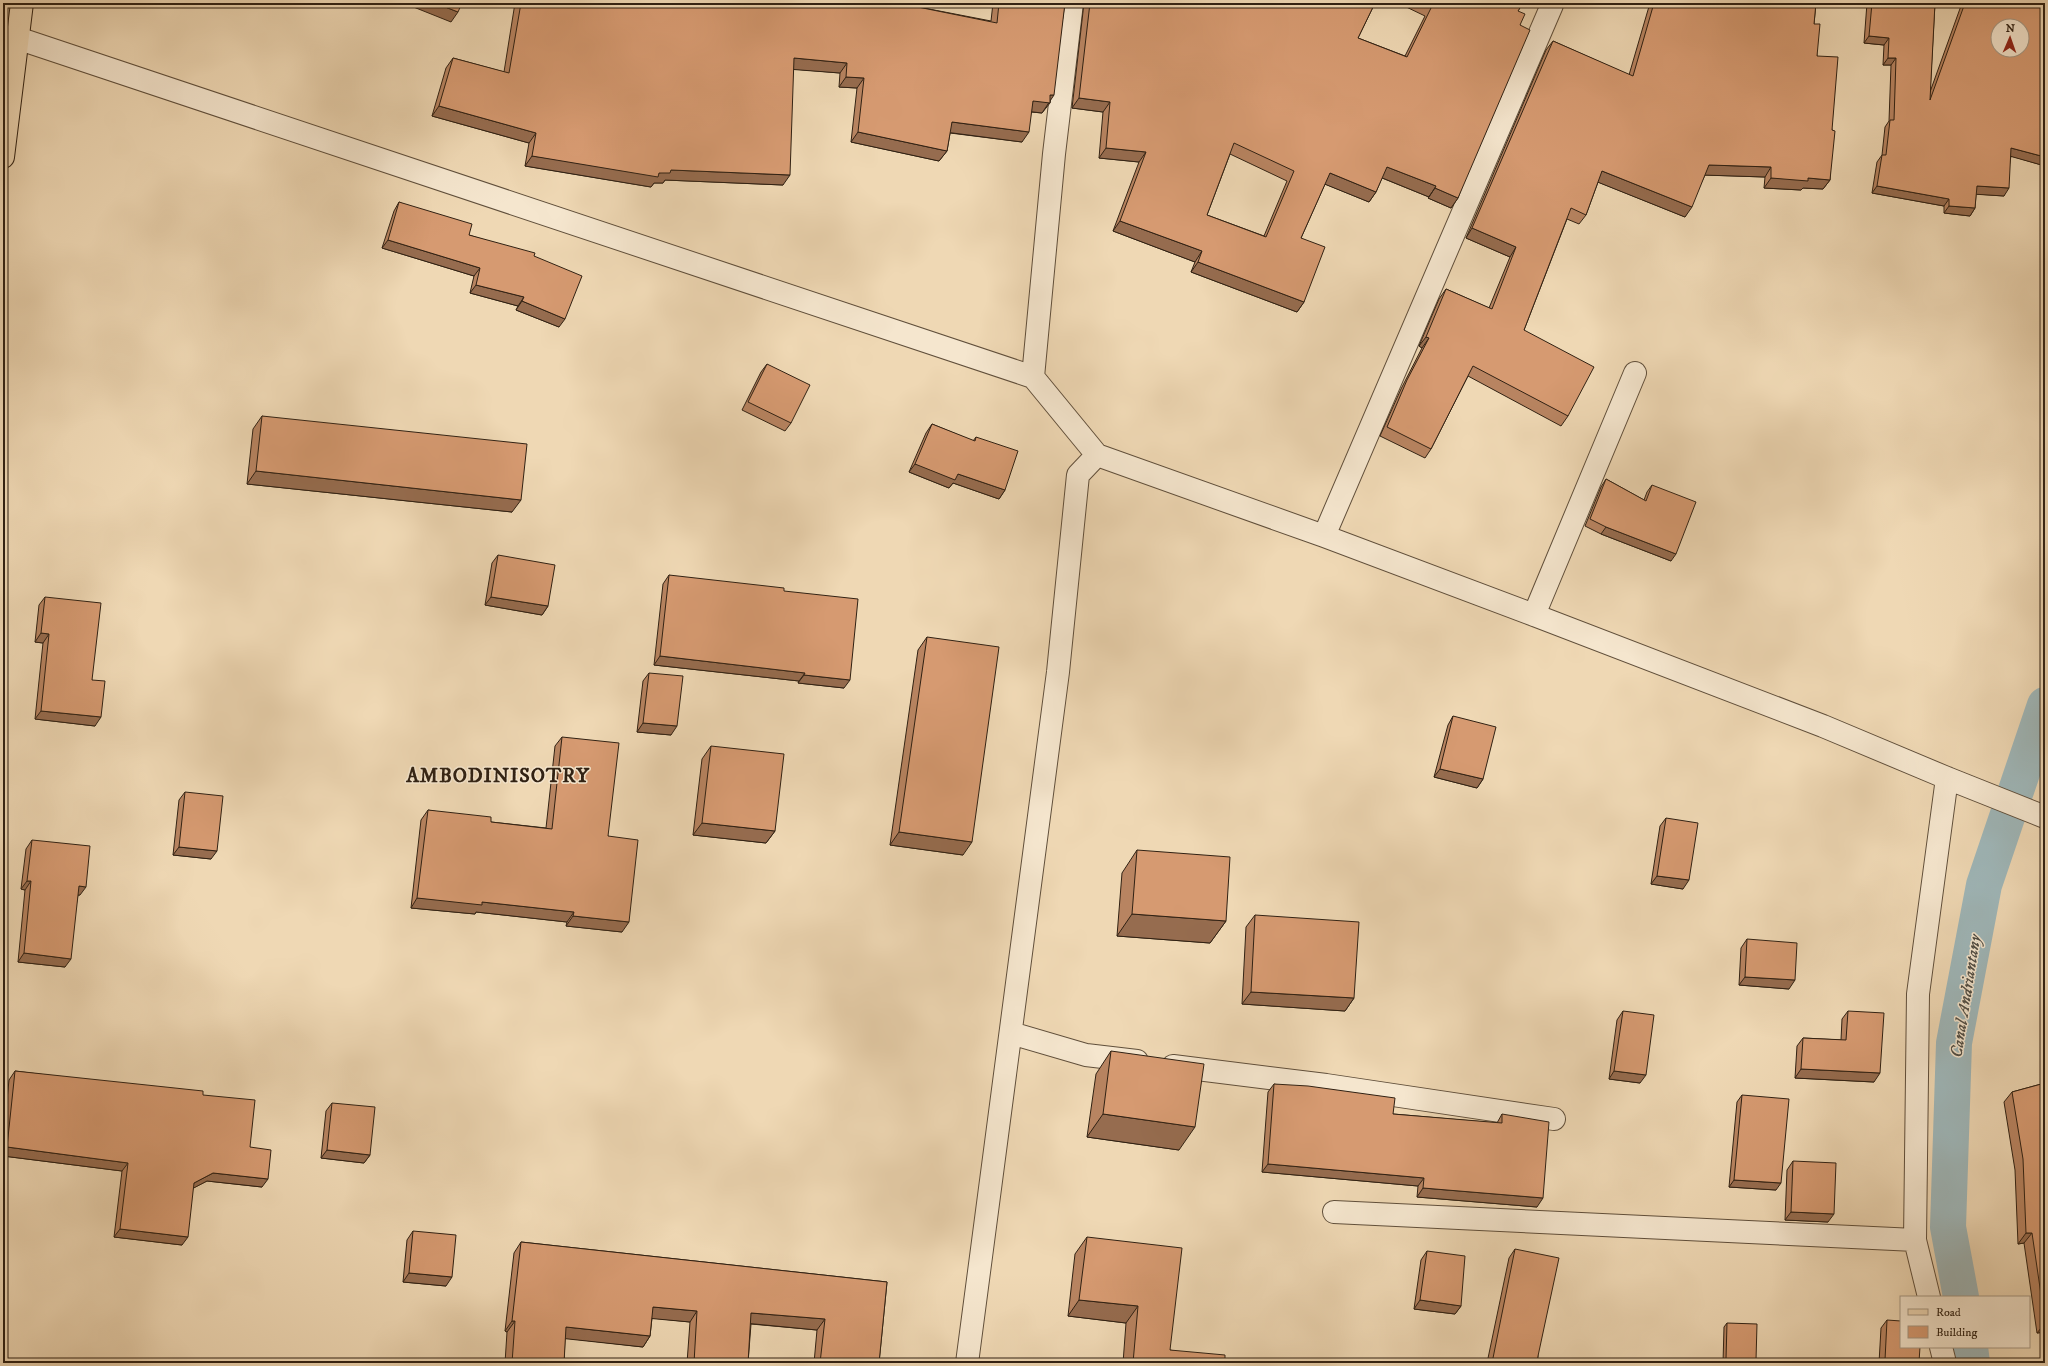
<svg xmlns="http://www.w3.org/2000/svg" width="2048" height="1366" font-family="'IM FELL DW Pica',serif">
<rect width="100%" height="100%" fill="#efd8b4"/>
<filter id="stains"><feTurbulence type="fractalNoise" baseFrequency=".005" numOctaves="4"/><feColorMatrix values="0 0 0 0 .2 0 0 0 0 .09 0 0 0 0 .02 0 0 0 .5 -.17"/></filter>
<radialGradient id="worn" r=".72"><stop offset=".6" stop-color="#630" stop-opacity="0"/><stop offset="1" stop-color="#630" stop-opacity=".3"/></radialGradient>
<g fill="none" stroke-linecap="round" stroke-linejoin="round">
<path stroke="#9fb7b9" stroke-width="36" d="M1961 1297 1948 1227 1954 1043 1984 885 2045 705
M1970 1347 1972 1363"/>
<g stroke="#604f3b" stroke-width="24">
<path id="minor" d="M17 38 1033 377 1097 455 1324 536 1534 615 1823 726 1947 778 2045 817
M1033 377 1054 154 1072 3
M1324 536 1552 5
M1534 615 1635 373
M1011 1033 1086 1055 1137 1061
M1173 1066 1326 1085 1554 1119
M1334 1212 1915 1240
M1929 1297 1915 1240 1918 994 1947 778
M1941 1347 1945 1363
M967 1363 1058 672 1078 475 1097 455"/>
</g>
<g stroke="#302113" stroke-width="24">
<path id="major" d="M3 157 22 3"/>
</g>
<use href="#minor" stroke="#f5e6ce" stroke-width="22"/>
<use href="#major" stroke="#efd8b4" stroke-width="22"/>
</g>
<path fill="#b88461" stroke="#302113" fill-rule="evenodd" d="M515 3H898L991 21 993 3H1065L1050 103 1042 113 1031 112 1022 142 950 133 947 151 939 161 851 142 857 88 839 87 840 73 793 69 783 185 665 180 663 183H654L651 187 525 166 529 143 432 116 446 68 453 58 504 72Z
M1084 3H1375L1358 38 1405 56 1425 16 1398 3H1523L1518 11 1520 25 1458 198 1451 208 1428 198 1429 197 1382 178 1376 192 1369 202 1325 184 1301 238 1304 302 1297 312 1191 272 1195 262 1113 231 1139 162 1099 158 1103 112 1072 108ZM1230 154 1287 181 1264 236 1207 215Z
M1650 3H1816L1814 24 1817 56 1832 130 1830 180 1823 189 1803 188 1801 190 1764 188 1765 177 1705 175 1685 217 1598 182 1586 215 1579 224 1567 219 1524 330 1568 416 1561 426 1468 376 1431 449 1425 458 1380 436 1401 389 1422 348 1419 346 1439 299 1446 289 1489 308 1510 257 1466 238 1546 50 1553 41 1629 75Z
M1867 3H1935L1930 92 1962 3H2045V166L2011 156 2004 196 1976 194 1975 208 1970 216 1944 213V206L1872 193 1877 162 1882 155 1885 127 1889 121 1891 65H1883L1884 45 1864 43Z
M399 202 469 235 534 256 559 327 516 310 518 306 470 293 474 276 382 248 394 211Z
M767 364 791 423 785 431 742 410 761 372Z
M262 416 512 512 247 484 253 429Z
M932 424 973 441 976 437 1005 490 999 499 953 483 949 488 909 472 926 433Z
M1606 479 1644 500 1647 492 1652 485 1671 561 1601 534 1585 526 1601 487Z
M498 555 548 606 542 615 485 605 492 563Z
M669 575 844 688 798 683 799 681 654 665 663 584Z
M45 597 92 680 95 726 35 719 43 643 35 642 39 605Z
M927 637 963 855 890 845 918 650Z
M649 673 671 735 637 732 643 681Z
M1453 716 1483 779 1477 788 1434 777 1448 725Z
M562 737 608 836 622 932 566 926 567 922 476 912 475 914 411 908 421 820 428 810 491 822 546 828 555 746Z
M711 746 775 831 766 843 693 835 702 759Z
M185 792 211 859 173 855 179 800Z
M1666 818 1683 889 1651 884 1660 826Z
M32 840 80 895H78L65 967 18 962 25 890 21 889 26 849Z
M1137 850 1226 921 1210 943 1117 936 1122 873Z
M1255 915 1354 998 1345 1011 1242 1004 1246 927Z
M1747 939 1789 989 1739 985 1741 948Z
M1623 1011 1640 1083 1609 1079 1617 1020Z
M1848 1011 1874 1082 1795 1078 1797 1046 1803 1038 1841 1040 1842 1019Z
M1111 1051 1179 1150 1087 1137 1096 1074Z
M15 1071 203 1095 250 1147 262 1187 207 1181 193 1188 182 1245 114 1237 122 1171 3 1156V1139L9 1080Z
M2045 1083V1332L2037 1333 2024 1243 2018 1244 2015 1170 2004 1102 2012 1092Z
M1274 1084 1393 1114 1497 1123 1502 1114 1537 1207 1417 1197 1418 1186 1262 1172 1268 1092Z
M1742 1095 1776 1190 1729 1187 1737 1102Z
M332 1103 370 1155 364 1163 321 1158 326 1111Z
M1793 1161 1828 1222 1785 1220 1787 1170Z
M413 1231 446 1286 403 1282 407 1240Z
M1087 1237 1170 1350 1225 1363H1123L1126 1323 1068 1316 1075 1254Z
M521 1242 887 1282 879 1363H814L817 1330 751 1324 748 1363H687L690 1322 652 1318 650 1336 643 1347 565 1338 564 1363H505L507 1332 505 1331 514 1253Z
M1515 1249 1538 1356 1537 1363H1487L1509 1258Z
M1427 1251 1461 1306 1455 1314 1414 1309 1421 1260Z
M1887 1320 1919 1362V1363H1879L1881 1328Z
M1727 1323 1754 1363H1723L1724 1327Z"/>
<path fill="#966c4f" stroke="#302113" d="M407 3H435L458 12 451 22 406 4Z
M1869 36 1889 38 1884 45 1864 43Z
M794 58 847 63 840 73 787 69Z
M1888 58H1896L1891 65H1883Z
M846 77 864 78 857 88 839 87Z
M1050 95H1054L1042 113 1025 111 1033 101Z
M1079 98 1110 102 1103 112 1072 108Z
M439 106 536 133 529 143 432 116Z
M952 122 1029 132 1022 142 945 132Z
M858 132 947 151 939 161 851 142Z
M1106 148 1146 152 1139 162 1099 158Z
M2011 148 2045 157V166L2006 155Z
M532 156 659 173 671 170 790 175 783 185 665 180 663 183H654L651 187 525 166Z
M1709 165 1771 167 1765 177 1702 175Z
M1387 167 1436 186 1429 197 1380 177Z
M1602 171 1692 207 1685 217 1595 181Z
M1330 173 1376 192 1369 202 1322 183Z
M1771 178H1808L1830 180 1823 189 1803 188 1801 190 1764 188Z
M1877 186 1949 199 1944 206 1872 193Z
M1977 186 2009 188 2004 196 1972 194Z
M1435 188 1458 198 1451 208 1428 198Z
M1949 206 1975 208 1970 216 1944 213Z
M1120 221 1202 251 1195 262 1113 231Z
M1472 228 1516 247 1510 257 1466 238Z
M388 240 480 268 474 276 382 248Z
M1198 262 1304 302 1297 312 1191 272Z
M476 285 524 297 518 306 470 293Z
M522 301 565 319 559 327 516 310Z
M1426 337 1429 338 1422 348 1419 346Z
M915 464 958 474 1005 490 999 499 953 483 949 488 909 472Z
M256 471 521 500 512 512 247 484Z
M1606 527 1676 554 1671 561 1601 534Z
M491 597 548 606 542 615 485 605Z
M41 633 49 634 43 643 35 642Z
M660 656 805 673 799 681 654 665Z
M804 675 850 680 844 688 798 683Z
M41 711 101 717 95 726 35 719Z
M643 723 677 726 671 735 637 732Z
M1440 769 1483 779 1477 788 1434 777Z
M702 823 775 831 766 843 693 835Z
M899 832 972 842 963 855 890 845Z
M179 847 217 851 211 859 173 855Z
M1657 876 1689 880 1683 889 1651 884Z
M27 881H31L25 890 21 889Z
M79 886 86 887 80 895H73Z
M417 898 482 902 574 912 567 922 476 912 475 914 411 908Z
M1132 914 1226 921 1210 943 1117 936Z
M573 916 629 922 622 932 566 926Z
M24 953 71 959 65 967 18 962Z
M1745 977 1795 980 1789 989 1739 985Z
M1251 992 1354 998 1345 1011 1242 1004Z
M1801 1069 1880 1073 1874 1082 1795 1078Z
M1614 1071 1646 1075 1640 1083 1609 1079Z
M1103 1114 1195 1127 1179 1150 1087 1137Z
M7 1147 128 1163 122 1171 3 1156V1153Z
M327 1150 370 1155 364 1163 321 1158Z
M1268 1164 1424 1178 1418 1186 1262 1172Z
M213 1173 268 1179 262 1187 207 1181 188 1191 194 1183Z
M1734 1180 1781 1183 1776 1190 1729 1187Z
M1423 1188 1543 1198 1537 1207 1417 1197Z
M1791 1212 1834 1214 1828 1222 1785 1220Z
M120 1229 188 1237 182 1245 114 1237Z
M2026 1233H2032L2024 1243 2018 1244Z
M409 1273 452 1277 446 1286 403 1282Z
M1079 1300 1138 1306 1126 1323 1068 1316Z
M1420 1300 1461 1306 1455 1314 1414 1309Z
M653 1307 697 1311 690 1322 646 1318Z
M751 1313 825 1319 817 1330 744 1323Z
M512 1321H515L507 1332 505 1331Z
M2045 1323V1332L2037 1333Z
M566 1327 650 1336 643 1347 559 1338Z
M1726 1359 1756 1360 1754 1363H1723Z
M1885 1360 1919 1362V1363H1883Z"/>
<path fill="#d69a71" stroke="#302113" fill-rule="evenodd" d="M435 3H462L458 12Z
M521 3H898L997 23 999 3H1065L1054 95H1050V103L1033 101 1029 132 952 122 947 151 858 132 864 78 846 77 847 63 794 58 790 175 671 170 670 173H659L658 177 532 156 536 133 439 106 453 58 509 73Z
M1090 3H1375L1358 38 1407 57 1432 6 1426 3H1523L1518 11 1525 14 1520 25 1530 30 1458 198 1435 188 1436 186 1387 167 1376 192 1330 173 1301 238 1325 247 1304 302 1198 262 1202 251 1120 221 1146 152 1106 148 1110 102 1079 98ZM1234 143 1294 171 1266 237 1207 215Z
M1654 3H1816L1814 24H1820L1817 56 1838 57 1832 130 1835 131 1830 180 1808 178V181L1771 178V167L1709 165 1692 207 1602 171 1586 215 1571 208 1524 330 1594 367 1568 416 1473 366 1431 449 1387 427 1407 380 1429 338 1426 337 1446 289 1492 309 1516 247 1472 228 1553 41 1633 76Z
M1872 3H1935L1930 100 1965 3H2045V157L2011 148 2009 188 1977 186 1975 208 1949 206V199L1877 186 1882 155H1886L1890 120H1894L1896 58H1888L1889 38 1869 36ZM1998 26H2022V50H1998Z
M399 202 472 224 469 235 535 253 534 256 582 276 565 319 522 301 524 297 476 285 480 268 388 240Z
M767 364 810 385 791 423 748 402Z
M262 416 527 444 521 500 256 471Z
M932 424 975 441 976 437 1018 451 1005 490 958 474 955 480 915 464Z
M1606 479 1646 501 1652 485 1696 502 1676 554 1606 527 1590 519Z
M498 555 555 565 548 606 491 597Z
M669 575 784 588V591L858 599 850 680 804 675 805 673 660 656Z
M45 597 101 603 92 680 105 681 101 717 41 711 49 634 41 633Z
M927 637 999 647 972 842 899 832Z
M649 673 683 676 677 726 643 723Z
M1453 716 1496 727 1483 779 1440 769Z
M562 737 619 743 608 836 638 840 629 922 573 916 574 912 482 902V905L417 898 428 810 491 817V822L552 829Z
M711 746 784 754 775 831 702 823Z
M185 792 223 796 217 851 179 847Z
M1666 818 1698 823 1689 880 1657 876Z
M32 840 90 846 86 887 79 886 71 959 24 953 31 881H27Z
M1137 850 1230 857 1226 921 1132 914Z
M1255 915 1359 922 1354 998 1251 992Z
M1747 939 1797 943 1795 980 1745 977Z
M1623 1011 1654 1015 1646 1075 1614 1071Z
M1848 1011 1884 1013 1880 1073 1801 1069 1803 1038 1846 1040Z
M1111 1051 1204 1064 1195 1127 1103 1114Z
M15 1071 203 1091V1095L255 1100 250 1147 271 1150 268 1179 213 1173 194 1183 188 1237 120 1229 128 1163 7 1147Z
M2045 1083V1322L2032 1233H2026L2023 1159 2012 1092Z
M1274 1084 1308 1086 1395 1098 1393 1114 1502 1123V1114L1549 1122 1543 1198 1423 1188 1424 1178 1268 1164Z
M1742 1095 1789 1099 1781 1183 1734 1180Z
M332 1103 375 1107 370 1155 327 1150Z
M1793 1161 1836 1163 1834 1214 1791 1212Z
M413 1231 456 1235 452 1277 409 1273Z
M1087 1237 1182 1248 1170 1350 1225 1355V1363H1133L1138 1306 1079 1300Z
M521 1242 887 1282 879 1363H820L825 1319 751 1313 748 1363H694L697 1311 653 1307 650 1336 566 1327 564 1363H512L515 1321H512Z
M1515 1249 1559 1258 1538 1356 1537 1363H1492Z
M1427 1251 1465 1256 1461 1306 1420 1300Z
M1887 1320 1901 1321V1347H1920L1919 1362 1885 1360Z
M1727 1323 1757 1324 1756 1360 1726 1359Z"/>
<g text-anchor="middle" stroke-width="3" stroke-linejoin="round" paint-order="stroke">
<g font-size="17" font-style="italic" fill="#514e45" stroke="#f5e6ce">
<text transform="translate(1965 996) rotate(-81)" y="6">Canal Andriantany</text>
</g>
<g font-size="20" font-weight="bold" letter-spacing="1" fill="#302113" stroke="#f5e6ce">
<text x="498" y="782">AMBODINISOTRY</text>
</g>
</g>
<rect width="2048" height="1366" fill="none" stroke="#efd8b4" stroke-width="16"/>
<rect x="4" y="4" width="2040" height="1358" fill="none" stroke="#302113" stroke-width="2"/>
<rect x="8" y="8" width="2032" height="1350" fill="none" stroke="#302113"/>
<rect x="1900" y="1296" width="130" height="52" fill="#f5e6ce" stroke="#a69783"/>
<rect x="1908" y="1309" width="20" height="6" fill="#efd8b4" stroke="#a69783"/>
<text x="1936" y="1316" font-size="12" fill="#302113">Road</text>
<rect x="1908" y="1326" width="20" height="12" fill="#d69a71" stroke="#a69783"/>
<text x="1936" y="1336" font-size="12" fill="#302113">Building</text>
<g transform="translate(2010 38) rotate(2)"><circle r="19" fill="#f5e6ce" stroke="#a69783"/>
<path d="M0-3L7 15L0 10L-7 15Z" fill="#8f2418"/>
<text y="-6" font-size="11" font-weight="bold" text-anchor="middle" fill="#302113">N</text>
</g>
<rect width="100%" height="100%" filter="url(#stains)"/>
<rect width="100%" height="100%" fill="url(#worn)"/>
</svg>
